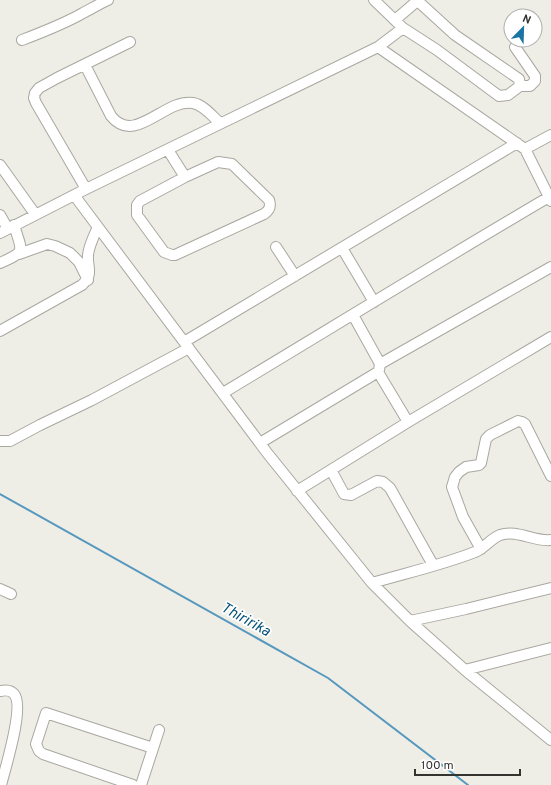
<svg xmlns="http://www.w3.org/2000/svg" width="551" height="785" font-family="Overpass,sans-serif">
<rect width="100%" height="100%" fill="#efeee6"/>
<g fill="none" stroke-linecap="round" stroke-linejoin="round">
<path stroke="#5698be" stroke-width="2" d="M0 494 328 678 468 785"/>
<g stroke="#a8a7a0" stroke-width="12">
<path id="minor" d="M374 0 403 28 437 50 499 96 508 95 520 86 519 79 455 35 420 3 416 2 395 20
M22 40C43 32 64 24 83 13 91 9 99 4 108 0
M378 47 525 149
M515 47 535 76V81L530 86H520
M85 65 111 116C135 146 165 98 193 103 204 105 213 117 220 123
M551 135 525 149 551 201
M168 150 185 177
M218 162 232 164 269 200C271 206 270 210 264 214L175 255H172L164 252 137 215V205L140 201 185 177Z
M0 165 35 214
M86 189 36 103 34 98 35 93 39 88 57 78 130 42
M74 195 268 454 372 583 410 621 465 670 551 740
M0 215 8 229
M0 233 86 189 378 47 403 28
M276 247 295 276
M342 248 374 302
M19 254 47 244 55 246 70 253 79 262 88 280
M0 263C27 251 22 252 14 225
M353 315 378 360 380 364 379 370
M0 331 82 285C94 274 87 268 88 255 89 245 94 236 98 227
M184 342 517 143
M380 364 551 267
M223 393C331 328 440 261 549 197
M0 441H10L40 425 92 400 189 348
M260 443 378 372 408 422
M331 470 344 494 351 495 377 481 383 482 390 488 433 565
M297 491 408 422 551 337
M481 549 463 517 452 487 455 477 459 472 466 467 479 465 481 463 486 439 490 435 518 421 522 422 525 424 551 476
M372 583C406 573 442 565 475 552 484 549 490 539 500 535 517 529 534 542 551 540
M0 589 11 594
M410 621 466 609 551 588
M465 670 551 648
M0 691C5 690 11 690 14 694 25 706 5 769 1 785
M133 785 43 754 39 751 36 744 46 713 153 748
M141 785 159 730"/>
</g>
<use href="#minor" stroke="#fff" stroke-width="10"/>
</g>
<g text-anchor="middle" stroke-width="3.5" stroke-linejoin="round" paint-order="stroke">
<g font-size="15" font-style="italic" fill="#09557a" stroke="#fff">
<text transform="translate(246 619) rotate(29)" y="5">Thiririka</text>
</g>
</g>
<g transform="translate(523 28) rotate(23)"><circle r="19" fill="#ffffff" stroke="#adadac"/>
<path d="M0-3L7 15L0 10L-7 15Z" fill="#1b75a4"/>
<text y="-6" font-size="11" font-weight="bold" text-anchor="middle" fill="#333330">N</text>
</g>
<path d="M415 769v6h105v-6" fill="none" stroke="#333330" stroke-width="2"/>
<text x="421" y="769" font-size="12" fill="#333330" stroke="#ffffff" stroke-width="3" paint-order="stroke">100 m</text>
</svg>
